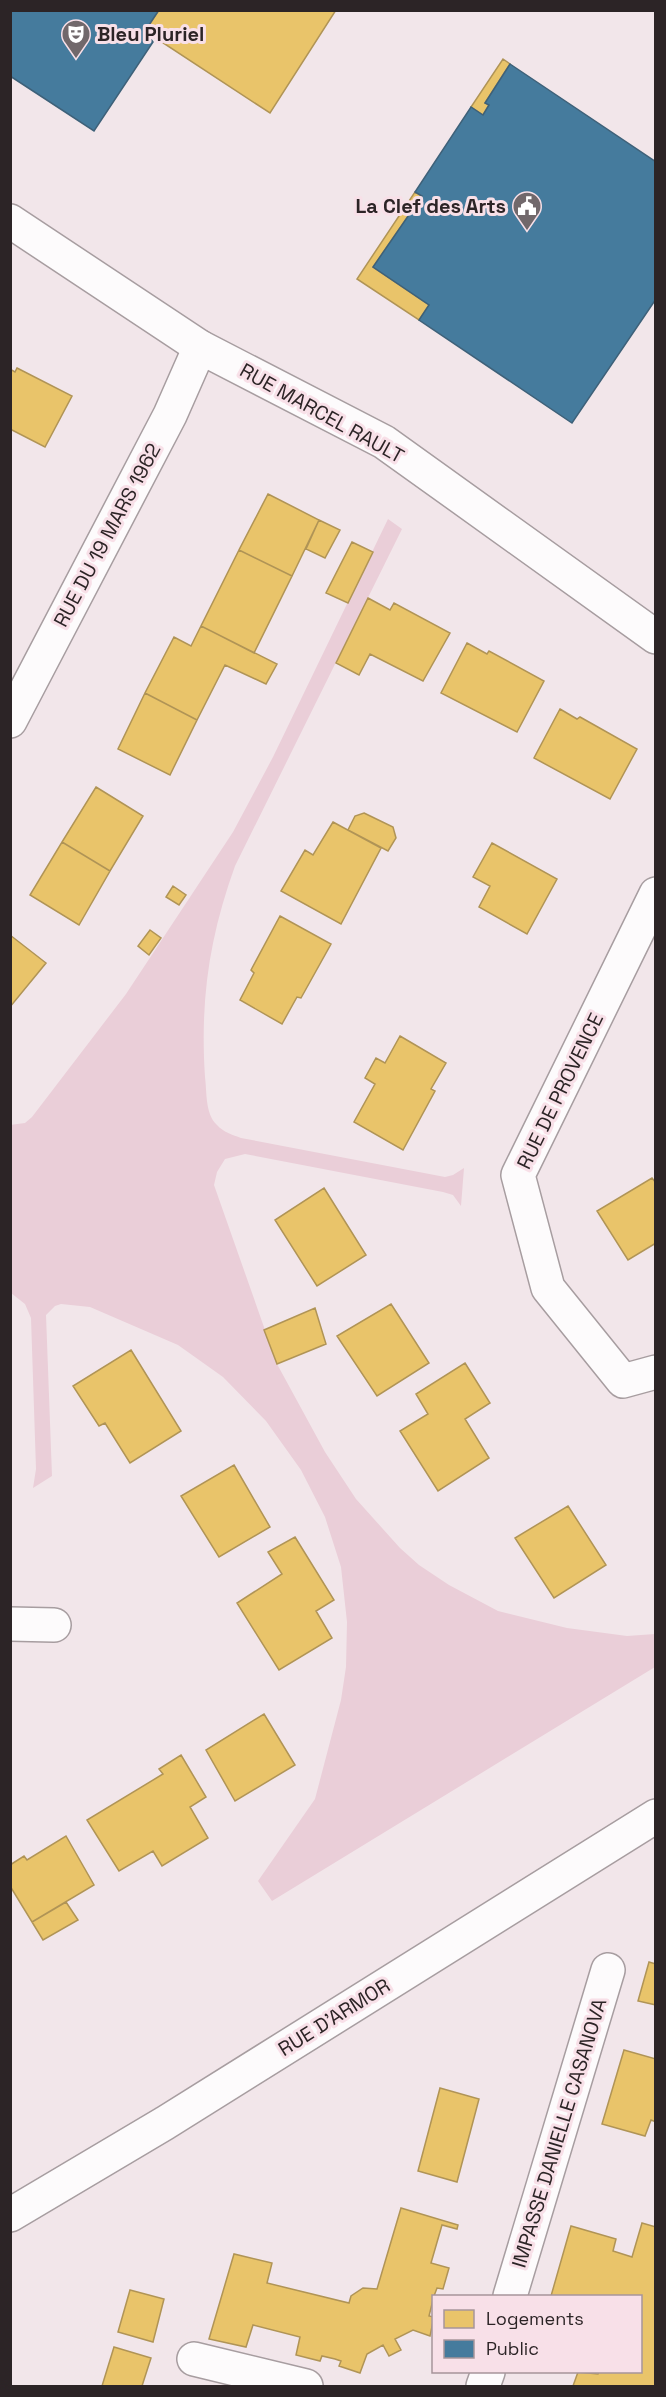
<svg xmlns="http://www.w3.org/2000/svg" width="666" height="2397" font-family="'Space Grotesk',sans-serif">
<rect width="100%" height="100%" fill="#f2e6ea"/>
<path fill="#eaced8" d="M388 519 402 529 235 866C209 938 200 1001 205 1077 207 1092 205 1114 217 1125 223 1132 233 1135 241 1138L445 1177 453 1175 464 1168 461 1206 453 1195 443 1192 245 1154 225 1159 217 1172 214 1185 277 1364 325 1452 356 1499 400 1548 419 1565 449 1585 498 1611 567 1628 627 1636 655 1634V1667L272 1901 258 1881 315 1799 341 1700 346 1667 347 1622 341 1567 325 1517 301 1470 266 1421 223 1377 178 1345 90 1307 61 1304 55 1306 46 1315 52 1476 33 1488 36 1469 31 1318 25 1304 11 1293 10 1125 25 1123 32 1117 126 994 233 832 273 757Z"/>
<path fill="#e9c46a" stroke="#b09456" stroke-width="1.5" d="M159 10H336L270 113 145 31Z
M503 59 510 64 485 103 489 105 483 115 471 107Z
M415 192 422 196 373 267 429 305 419 320 357 279Z
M17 368 72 396 45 447 10 429V369L15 372Z
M268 494 319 520 292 576 239 550Z
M319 520 340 530 325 558 306 549Z
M352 542 373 552 348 603 326 593Z
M239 550 292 576 254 653 201 626Z
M368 598 390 610 394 603 450 633 423 681 370 654 359 675 336 663Z
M201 626 277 664 266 684 225 665 197 720 145 693 174 637 191 646Z
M467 643 487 654 489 651 544 681 517 732 441 693Z
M145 693 197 720 170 775 118 749Z
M560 709 577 719 580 717 637 749 610 799 534 758Z
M96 787 143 816 110 871 62 842Z
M364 813 393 827 396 838 388 851 348 830 355 816Z
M333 822 381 848 341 924 281 891 305 850 313 855Z
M62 842 110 871 79 925 30 895Z
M492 843 557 879 527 934 479 907 490 886 473 877Z
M173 886 186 895 179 905 166 897Z
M280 916 331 944 301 998 297 997 282 1024 240 1000 254 973 251 970Z
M150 930 161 938 149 955 138 946Z
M10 935 46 963 10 1007Z
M400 1036 446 1063 431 1089 435 1091 403 1150 354 1122 375 1084 365 1078 376 1058 385 1063Z
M652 1178 656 1183V1243L628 1260 597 1211Z
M324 1188 366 1255 317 1286 275 1220Z
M391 1304 429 1363 377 1396 337 1336Z
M315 1308 326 1344 277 1364 264 1330Z
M131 1350 181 1431 130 1463 105 1423 99 1426 73 1386Z
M465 1363 490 1403 465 1419 489 1458 438 1491 400 1431 428 1414 416 1394Z
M234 1465 270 1527 219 1557 181 1496Z
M568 1506 606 1565 554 1598 515 1538Z
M295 1537 334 1600 316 1611 332 1638 279 1670 237 1603 282 1574 268 1552Z
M264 1714 295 1765 235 1801 206 1750Z
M181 1755 206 1797 190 1807 208 1838 162 1866 153 1851 119 1871 87 1820 163 1774 159 1769Z
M66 1836 94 1885 32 1922 10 1886V1865L24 1856 27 1860Z
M66 1902 78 1920 43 1940 32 1922Z
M649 1962 656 1964V2005L638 2001Z
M624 2050 656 2059V2122L651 2120 645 2136 602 2124Z
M440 2088 479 2099 457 2182 418 2171Z
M401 2208 458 2225 457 2229 442 2225 431 2263 449 2268 443 2289 437 2288 434 2296 429 2316 434 2317 430 2336 413 2330 395 2339 401 2350 389 2356 383 2345 367 2354 360 2373 339 2366 341 2361 335 2359 322 2356 320 2361 296 2355 300 2337 253 2325 246 2347 209 2339 234 2254 272 2263 267 2283 349 2303 351 2296 363 2288 377 2289Z
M642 2223 656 2227V2386H573L578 2372 598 2374 599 2372H640V2296H551L571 2226 616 2239 613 2251 632 2257Z
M130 2290 164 2299 153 2342 118 2332Z
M114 2347 151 2358 142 2386H102Z"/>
<path fill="#457b9d" stroke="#3e6179" stroke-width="1.5" d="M10 10H159L145 31 153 42 94 131 10 76Z
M510 64 656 162V299L572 423 419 320 429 305 373 267 422 196 415 192 471 107 483 115 489 105 485 103Z"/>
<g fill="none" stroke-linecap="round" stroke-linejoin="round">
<g stroke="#a79da0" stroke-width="36">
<path id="minor" d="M10 721 170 415 200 347
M656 894 518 1175 548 1288 623 1381 656 1372
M10 1624 54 1625
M510 2296 608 1970
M194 2359 306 2386
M483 2386 488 2372"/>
</g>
<g stroke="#a79da0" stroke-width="36">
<path id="tertiary" d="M10 221 200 347 384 442 656 637"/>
</g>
<g stroke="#a79da0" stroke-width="36">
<path id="secondary" d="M10 2215 165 2123 656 1816"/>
</g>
<use href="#minor" stroke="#fdfbfc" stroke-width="33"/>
<use href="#tertiary" stroke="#fdfbfc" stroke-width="33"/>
<use href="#secondary" stroke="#fdfbfc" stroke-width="33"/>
</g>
<defs>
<g id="theatre-pin" transform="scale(1.5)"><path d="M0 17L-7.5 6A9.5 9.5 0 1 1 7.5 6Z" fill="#71686b" stroke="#f8e0e8"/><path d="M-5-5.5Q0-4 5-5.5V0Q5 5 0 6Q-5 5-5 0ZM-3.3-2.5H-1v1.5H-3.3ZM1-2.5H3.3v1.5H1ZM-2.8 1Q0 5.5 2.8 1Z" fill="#fff"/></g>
<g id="civic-pin" transform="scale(1.5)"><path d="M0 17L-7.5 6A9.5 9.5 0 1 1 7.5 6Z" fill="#71686b" stroke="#f8e0e8"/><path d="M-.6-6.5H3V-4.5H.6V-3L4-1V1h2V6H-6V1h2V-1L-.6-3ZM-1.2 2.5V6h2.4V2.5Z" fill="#fff"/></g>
</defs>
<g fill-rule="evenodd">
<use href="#theatre-pin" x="76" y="34"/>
<use href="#civic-pin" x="527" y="206"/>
</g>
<g text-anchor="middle" stroke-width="6" stroke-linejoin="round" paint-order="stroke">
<g font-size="20" font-weight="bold" fill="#2c2426" stroke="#f8e0e8" text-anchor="start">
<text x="97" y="41">Bleu Pluriel</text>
<text x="506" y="213" text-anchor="end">La Clef des Arts</text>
</g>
<g font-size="20" fill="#2c2426" stroke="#f8e0e8">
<text transform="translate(322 413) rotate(29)" y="7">RUE MARCEL RAULT</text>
<text transform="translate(107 535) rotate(-62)" y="7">RUE DU 19 MARS 1962</text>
<text transform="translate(560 1091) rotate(-64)" y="7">RUE DE PROVENCE</text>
<text transform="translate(334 2017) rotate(-32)" y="7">RUE D'ARMOR</text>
<text transform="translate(559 2133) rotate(-73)" y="7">IMPASSE DANIELLE CASANOVA</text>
</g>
</g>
<rect width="666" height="2397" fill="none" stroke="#2c2426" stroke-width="24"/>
<rect x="432" y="2295" width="210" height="78" fill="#f8e0e8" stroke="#a6959a" stroke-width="1.5"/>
<rect x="444" y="2310" width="30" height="18" fill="#e9c46a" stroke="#a6959a" stroke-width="1.5"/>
<text x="486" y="2325" font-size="18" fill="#2c2426">Logements</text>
<rect x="444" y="2340" width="30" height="18" fill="#457b9d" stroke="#a6959a" stroke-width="1.5"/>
<text x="486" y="2355" font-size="18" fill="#2c2426">Public</text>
</svg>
